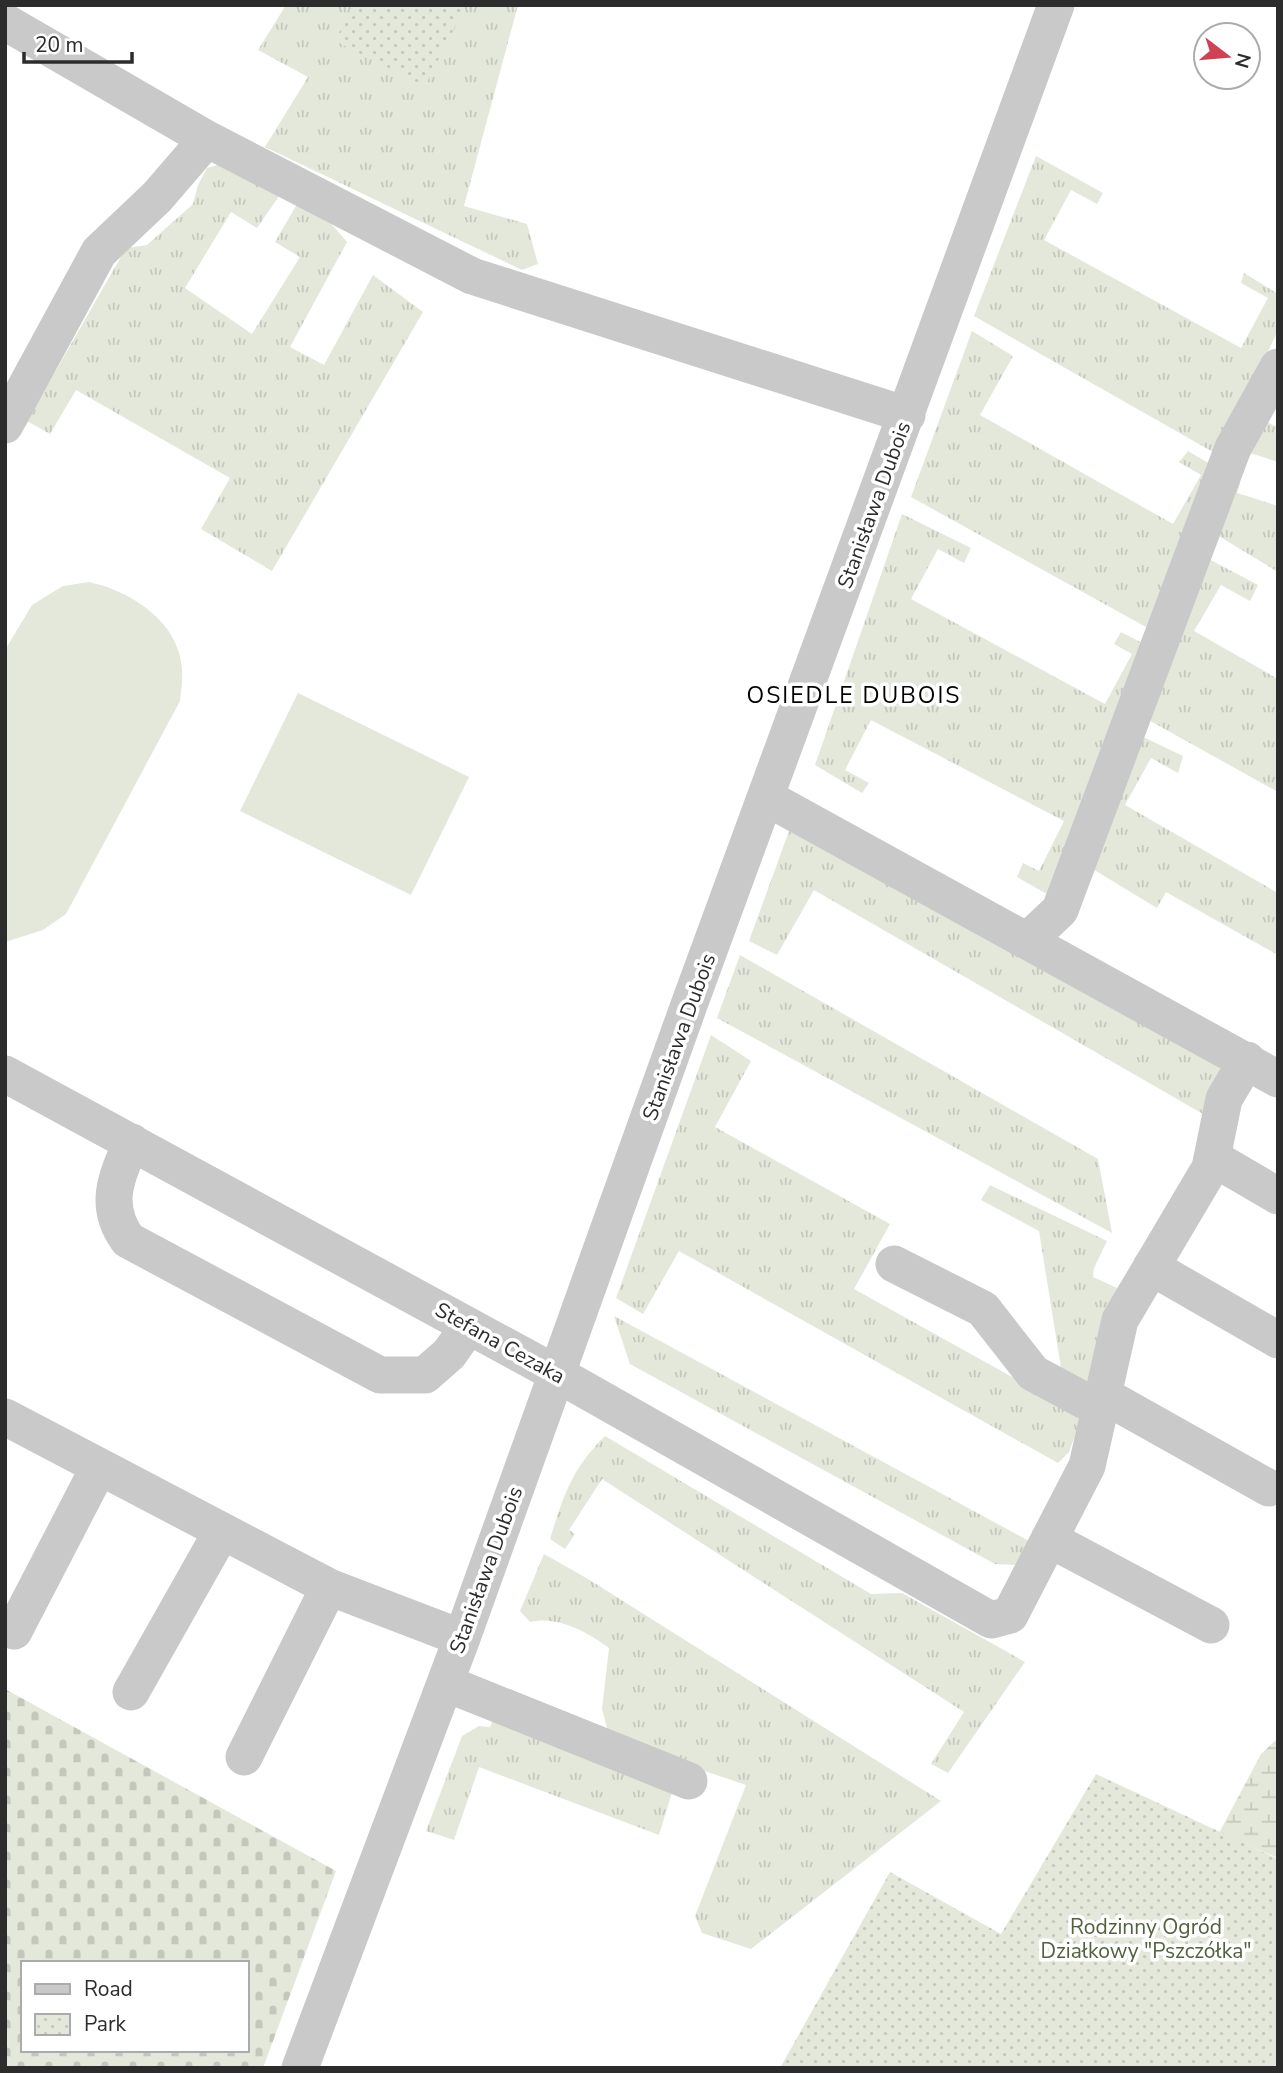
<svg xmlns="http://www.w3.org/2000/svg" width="1283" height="2073" font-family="'Nunito Sans',sans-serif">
<defs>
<pattern id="grass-tufts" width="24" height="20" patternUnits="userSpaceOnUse" patternTransform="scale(1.75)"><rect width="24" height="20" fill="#e3e8db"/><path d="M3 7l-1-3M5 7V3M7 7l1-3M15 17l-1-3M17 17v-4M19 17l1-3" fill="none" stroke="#c3c7bc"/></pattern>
<pattern id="wetland-marsh" width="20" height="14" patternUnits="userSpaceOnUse" patternTransform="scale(1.75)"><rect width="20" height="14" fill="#e3e8db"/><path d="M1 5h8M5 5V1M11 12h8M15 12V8" fill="none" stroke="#c3c7bc"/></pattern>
<pattern id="cemetery-stones" width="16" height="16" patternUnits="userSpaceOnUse" patternTransform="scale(1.75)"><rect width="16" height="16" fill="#e3e8db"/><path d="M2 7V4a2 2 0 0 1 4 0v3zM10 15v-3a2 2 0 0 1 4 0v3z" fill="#c3c7bc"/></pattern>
<pattern id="park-dots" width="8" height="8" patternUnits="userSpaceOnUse" patternTransform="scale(1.75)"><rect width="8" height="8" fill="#e3e8db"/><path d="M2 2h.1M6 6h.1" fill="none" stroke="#c3c7bc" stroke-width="1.8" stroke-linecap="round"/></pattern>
</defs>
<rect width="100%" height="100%" fill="#fff"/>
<path fill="url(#grass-tufts)" d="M286 5H518L464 206 527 224 538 264 522 270 265 147 308 77 258 50Z
M1036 156 1103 193 1097 204 1071 190 1044 240 1241 348 1268 298 1241 283 1244 273 1278 294V330L1220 456 974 316Z
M232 161 284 189 257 228 231 212 185 288 252 334 300 257 275 242 300 199 320 211 347 242 290 347 324 365 373 275 423 312 272 571 201 529 230 478 76 390 50 434 27 421 126 248 147 245 193 204 198 185 207 168Z
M972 331 1013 356 980 415 1173 524 1201 475 1179 462 1188 451 1217 468 1155 632 911 497Z
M1259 419 1278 427V462L1250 453Z
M1233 479 1240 483 1237 493 1278 506V572L1207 529Z
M902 514 971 548 964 563 938 549 911 599 1105 704 1132 654 1114 644 1121 632 1150 647 1052 897 1017 877 1023 863 1039 871 1064 821 871 720 845 770 869 783 862 793 815 765Z
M1205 557 1258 585 1250 601 1221 585 1194 631 1278 679V792L1143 717Z
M1137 734 1183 756 1178 773 1151 758 1125 805 1278 893V955L1166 892 1157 908 1086 865Z
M789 831 1220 1061 1219 1099 1210 1118 814 890 777 955 749 941Z
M740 955 1098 1159 1112 1233 717 1018Z
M711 1035 751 1061 715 1127 890 1224 854 1289 1075 1412 1080 1422 1069 1452 1058 1463 679 1251 643 1314 616 1298Z
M990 1185 1107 1241 1094 1268 1093 1277 1117 1288 1089 1386 1062 1374 1039 1231 981 1200Z
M614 1316 1029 1541 1016 1565 995 1564 630 1364Z
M605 1436 871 1594 902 1593 1025 1662 948 1773 931 1764 964 1712 602 1479 569 1530 575 1534 565 1549 550 1539C563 1497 572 1468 605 1436Z
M544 1554 588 1579 941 1801 751 1949 702 1933 695 1916 746 1785 610 1739 602 1709 609 1648C588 1632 557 1615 530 1622L520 1611Z
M496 1713 675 1783 659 1835 479 1767 454 1840 426 1831 462 1736 479 1726 490 1727Z"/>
<path fill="url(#wetland-marsh)" d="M1278 1738V1858L1219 1833 1261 1754Z"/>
<path fill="url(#cemetery-stones)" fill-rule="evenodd" d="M5 1689 336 1871 263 2068H5ZM23 1963H247V2050H23Z"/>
<path fill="url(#park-dots)" d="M353 5H466L425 86 335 41Z
M1096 1774 1278 1859V2068H780L890 1872 1001 1934Z"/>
<path fill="#e3e8db" d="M89 582C130 591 179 621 182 669 183 679 181 691 180 701L66 914 43 930 5 942V650L32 605 63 586Z
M298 693 469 777 411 895 240 811Z"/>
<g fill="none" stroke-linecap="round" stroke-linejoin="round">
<path stroke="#c9c9c9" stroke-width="37" d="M5 22 207 139 472 276 907 415
M5 425 99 252 157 197 207 139
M767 798 1278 1079
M1028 940 1060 910 1233 448 1278 367
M5 1074 557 1374 991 1620 1010 1615 1087 1466 1120 1320 1210 1168 1224 1099 1247 1060
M132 1142C116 1177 103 1206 128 1240L380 1375H425L449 1354 469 1326
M1213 1158 1278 1196
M894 1264 983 1309 1033 1373 1100 1409
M1151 1267 1278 1340
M1103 1395 1269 1488
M5 1417 329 1587 462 1638
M1049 1539 1211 1625
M14 1631 99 1467
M445 1683 689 1781
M131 1692 222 1531
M244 1757 329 1587
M300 2068 462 1638 689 1005 1056 5"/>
</g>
<g text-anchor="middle" stroke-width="7" stroke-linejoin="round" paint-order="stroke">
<g font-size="21" fill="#2c2c2c" stroke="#fff">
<text transform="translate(874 505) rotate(-70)" y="7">Stanisława Dubois</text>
<text transform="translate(679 1037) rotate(-70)" y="7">Stanisława Dubois</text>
<text transform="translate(500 1343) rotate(29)" y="7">Stefana Cezaka</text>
<text transform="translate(486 1570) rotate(-70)" y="7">Stanisława Dubois</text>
</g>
<g font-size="21" fill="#51623f" stroke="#fff">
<text x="1146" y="1934">Rodzinny Ogród<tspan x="1146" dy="24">Działkowy "Pszczółka"</tspan></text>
</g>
<g font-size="23" letter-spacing="2" fill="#000" stroke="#fff">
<text x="854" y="703">OSIEDLE DUBOIS</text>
</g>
</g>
<rect width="1283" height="2073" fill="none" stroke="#2c2c2c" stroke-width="14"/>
<rect x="21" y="1961" width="228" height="91" fill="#ffffff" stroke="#ababab" stroke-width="2"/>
<rect x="35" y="1984" width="35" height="10" fill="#c9c9c9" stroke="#ababab" stroke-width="2"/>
<text x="84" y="1996" font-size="21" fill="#2c2c2c">Road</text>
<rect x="35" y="2014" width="35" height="21" fill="url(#park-dots)" stroke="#ababab" stroke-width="2"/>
<text x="84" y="2031" font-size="21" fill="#2c2c2c">Park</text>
<g transform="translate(1227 56) rotate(106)"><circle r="33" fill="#ffffff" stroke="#ababab" stroke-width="2"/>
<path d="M0-5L12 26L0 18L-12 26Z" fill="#d04154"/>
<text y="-10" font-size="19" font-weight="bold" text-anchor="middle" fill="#2c2c2c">N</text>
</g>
<path d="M24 52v10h108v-10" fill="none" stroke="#2c2c2c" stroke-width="3.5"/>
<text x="35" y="52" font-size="21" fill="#2c2c2c" stroke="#ffffff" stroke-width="5" paint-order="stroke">20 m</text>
</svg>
